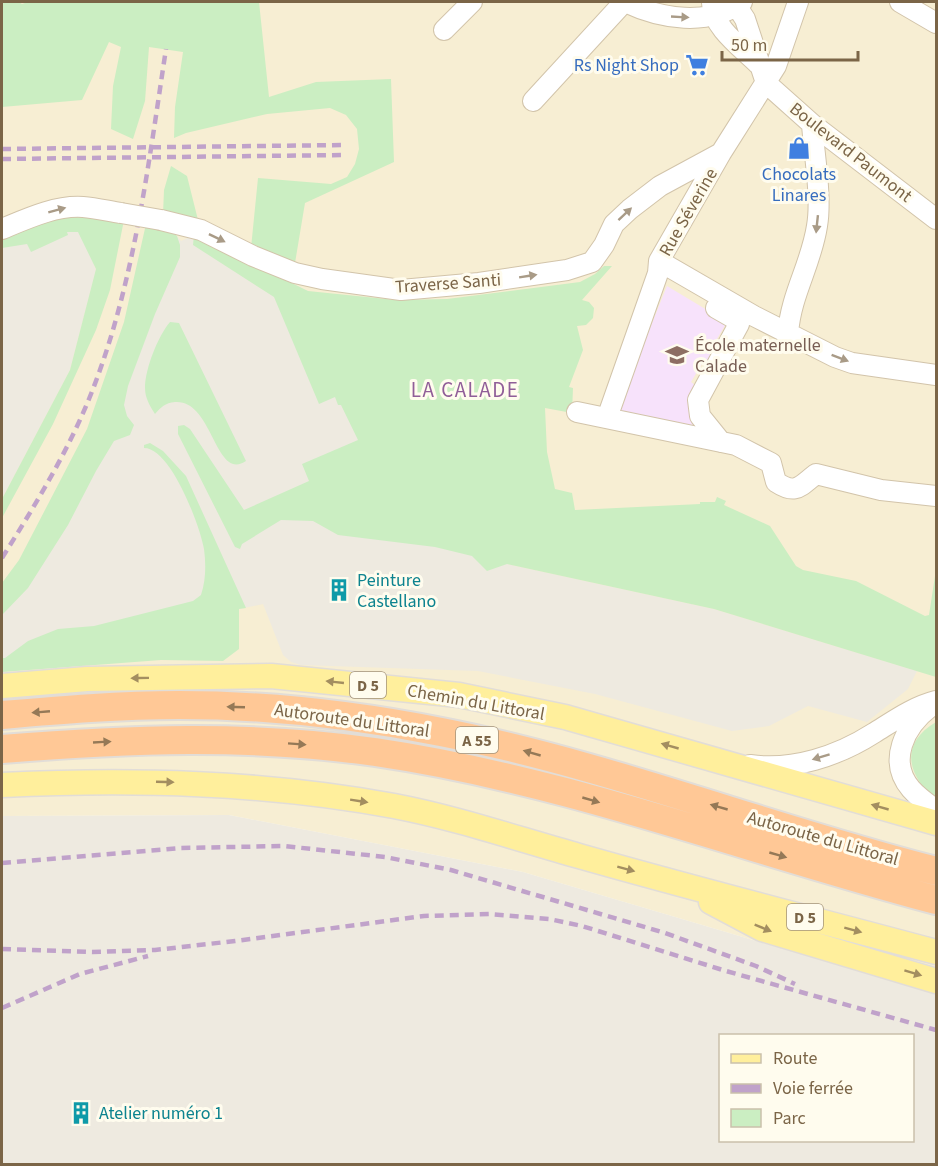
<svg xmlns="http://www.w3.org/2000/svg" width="938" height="1166" font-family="'Source Sans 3',sans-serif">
<rect width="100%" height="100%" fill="#fffae6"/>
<path fill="#f7eed3" d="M2 2H936V994L523 872 229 815 2 816Z"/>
<path fill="#eeeae0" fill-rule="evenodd" d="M82 230 96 270 70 370 2 499V235Z
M194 235 308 291 507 564 714 609 917 671 908 689 867 722 808 706 769 726 732 731 595 694 478 671 301 665 291 662 283 655 263 604 239 609V642L2 671V604L34 570 169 249 177 236 181 241Z
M229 815 523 872 936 994V1164H2V816ZM720 1036H912V1140H720Z"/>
<path fill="#f7e2fb" d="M667 286 727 322 714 344 720 348 709 365 703 362 691 382 696 386 698 424 696 432 616 412Z"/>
<path fill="#cbeec2" d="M2 2H19L22 4 28 2H259L269 97 316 82 391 79 394 162 305 203 295 263 251 248 258 178 331 184 347 177 355 164 359 149 357 129 346 115 330 108 267 114 186 133 174 138 175 107 183 52 149 47 145 101 133 139 111 129 113 86 121 47 109 42 82 100 2 107Z
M171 166 187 176 198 220 163 214 164 190Z
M63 215 124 220 110 290 96 330 53 424 2 518V499L70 370 96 269 78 232H67L68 235 31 252 27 244 2 248V235Z
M146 224 167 228 177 236 180 245V257L155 314 128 386 124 405 127 416 134 425 130 435 114 441 96 471 68 525 28 588 2 615V583L19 560 87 429 124 322Z
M194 235 308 291 396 300 447 299 580 282 595 274 604 266H612L582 300 589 302 594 308 593 318 586 325 577 326 583 350 569 387 573 388 572 413 545 408 547 452 555 489 572 493 575 510 700 504V502H715L717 497 726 501 724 505 770 526 796 566 803 570 856 581 925 616 929 615 935 576 936 577V677L714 609 507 564 487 571 472 556 435 547 338 535 313 521 281 520 242 544 240 549 235 547 178 434V426L184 425 190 429 244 510 309 481 302 464 358 440 341 405H338L335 397 319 404 274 297 193 245Z
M170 322 179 323 246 461C215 482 213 399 175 402 165 403 161 407 155 414 150 406 145 398 145 388 145 369 158 336 170 322Z
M150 443 163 451 186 476 246 608 239 609V649L223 661 161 660 2 672V658H5L28 641 58 629 94 626 193 601 201 595C206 580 206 564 204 549 200 526 171 448 144 448V445Z
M936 722V800C907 775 899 744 936 722Z"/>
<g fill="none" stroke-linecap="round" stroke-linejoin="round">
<g stroke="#d2c4aa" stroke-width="22">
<path id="minor" d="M625 2C661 19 708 27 742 2
M734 2 745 19 766 83 812 124 936 219
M900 2 936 23
M712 3C712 27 742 48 758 64
M444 30 472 2
M533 101 624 2
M161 220 201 230 253 256 295 273 322 279 401 290 479 283 567 270 592 262 604 245 614 224 630 209 660 186 721 153
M2 229C26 219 56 205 83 207 96 208 108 211 121 213
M659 261 754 316 835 357 852 363 936 375
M716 308 737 320 739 324 698 400 700 416 721 442
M788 333C791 294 811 265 817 226 822 197 814 154 812 124
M577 412 736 445 771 463 776 482C796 495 799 487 816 474L881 490 936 496
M607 418 658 273 659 261 721 153 776 66 798 2
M930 707C905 726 887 761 911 789 918 797 928 804 936 810
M750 765C793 771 838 756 874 733 895 720 913 707 936 701"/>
</g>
<g stroke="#e2ddd7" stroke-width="27">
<path id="major" d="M2 686 87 679 271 676 459 695 565 717 936 823
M2 785C133 779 264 782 394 806 457 818 518 839 579 856 698 890 817 920 936 952
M711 902 762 929 936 981"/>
</g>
<g stroke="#e2ddd7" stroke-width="32">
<path id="highway" d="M2 715C60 710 120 705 179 705 267 705 356 715 441 732 610 765 770 829 936 871
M2 749C126 739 251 734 375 752 567 780 750 851 936 900"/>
</g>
<use href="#minor" stroke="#fff" stroke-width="20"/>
<use href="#major" stroke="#ffef9c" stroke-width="24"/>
<use href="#highway" stroke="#ffc896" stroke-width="28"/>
<path stroke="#c0a2ca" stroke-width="4.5" stroke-dasharray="9 6" stroke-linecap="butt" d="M2 149 344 145
M2 159 344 155
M2 558C34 507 66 455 89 399 134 288 148 166 166 49
M2 863 180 848 284 846 385 857 451 870 665 933 756 966 795 984
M2 949 92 952 155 950 235 941 424 916 490 914 549 919 582 926 726 971 936 1030
M2 1008 80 974 148 956"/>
<g stroke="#d2c4aa" stroke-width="22" stroke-linecap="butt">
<path id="minor-bridge" d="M121 213 161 220"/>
</g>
<use href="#minor-bridge" stroke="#fff" stroke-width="20"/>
</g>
<defs><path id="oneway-solid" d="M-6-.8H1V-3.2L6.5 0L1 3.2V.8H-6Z" transform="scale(1.5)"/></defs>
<g fill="#a99b87">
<use href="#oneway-solid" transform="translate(680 17) rotate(3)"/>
<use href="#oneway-solid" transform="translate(57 210) rotate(-15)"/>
<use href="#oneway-solid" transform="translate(625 214) rotate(-43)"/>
<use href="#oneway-solid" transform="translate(817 224) rotate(96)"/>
<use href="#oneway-solid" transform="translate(217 238) rotate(26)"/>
<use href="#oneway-solid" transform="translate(528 276) rotate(-9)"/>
<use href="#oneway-solid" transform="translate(840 358) rotate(21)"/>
<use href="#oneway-solid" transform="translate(821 757) rotate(163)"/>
</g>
<g fill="#a38e60">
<use href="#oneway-solid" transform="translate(140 678) rotate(179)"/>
<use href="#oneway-solid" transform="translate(335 682) rotate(-174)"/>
<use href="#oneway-solid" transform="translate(670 746) rotate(-164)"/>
<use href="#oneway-solid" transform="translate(165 782) rotate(2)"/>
<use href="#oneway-solid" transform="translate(359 801) rotate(9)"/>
<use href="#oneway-solid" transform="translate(880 807) rotate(-164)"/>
<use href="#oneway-solid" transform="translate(626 869) rotate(15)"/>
<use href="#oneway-solid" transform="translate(763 928) rotate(22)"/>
<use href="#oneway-solid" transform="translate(853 930) rotate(15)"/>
<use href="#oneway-solid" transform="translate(913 973) rotate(17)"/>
</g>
<g fill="#957957">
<use href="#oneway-solid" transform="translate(236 707) rotate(-178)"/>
<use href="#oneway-solid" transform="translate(41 712) rotate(175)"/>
<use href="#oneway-solid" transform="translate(102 742) rotate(-3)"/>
<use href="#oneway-solid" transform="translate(297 744) rotate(4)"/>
<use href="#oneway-solid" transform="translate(532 753) rotate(-164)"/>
<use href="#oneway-solid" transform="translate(591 800) rotate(16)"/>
<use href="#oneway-solid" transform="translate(719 807) rotate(-164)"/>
<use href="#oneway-solid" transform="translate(778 855) rotate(16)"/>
</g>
<defs>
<g id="supermarket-bare" transform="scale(1.8)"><path d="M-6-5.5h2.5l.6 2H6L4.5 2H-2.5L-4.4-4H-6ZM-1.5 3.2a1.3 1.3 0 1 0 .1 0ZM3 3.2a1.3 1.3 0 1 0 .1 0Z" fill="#3f7fe0" stroke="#fffcee" stroke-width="2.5" paint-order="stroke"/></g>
<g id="shop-bare" transform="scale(1.8)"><path d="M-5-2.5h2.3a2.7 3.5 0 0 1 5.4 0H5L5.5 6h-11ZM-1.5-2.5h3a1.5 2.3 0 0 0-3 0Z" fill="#3f7fe0" stroke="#fffcee" stroke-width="2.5" paint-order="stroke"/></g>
<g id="school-bare" transform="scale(1.8)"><path d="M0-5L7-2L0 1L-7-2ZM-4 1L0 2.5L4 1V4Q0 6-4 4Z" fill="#8d6e63" stroke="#fffcee" stroke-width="2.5" paint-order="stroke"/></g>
<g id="building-bare" transform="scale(1.8)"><path d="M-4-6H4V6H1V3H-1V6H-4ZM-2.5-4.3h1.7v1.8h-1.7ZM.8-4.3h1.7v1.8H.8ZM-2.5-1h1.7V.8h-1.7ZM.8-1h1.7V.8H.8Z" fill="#0f9aa8" stroke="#fffcee" stroke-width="2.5" paint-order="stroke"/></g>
</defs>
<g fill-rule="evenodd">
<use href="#supermarket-bare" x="697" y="65"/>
<use href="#shop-bare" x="799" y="148"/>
<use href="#school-bare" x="677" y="355"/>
<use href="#building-bare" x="339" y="590"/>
<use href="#building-bare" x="81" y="1113"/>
</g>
<g text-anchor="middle" stroke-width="6" stroke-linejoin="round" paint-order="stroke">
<g fill="#fffcee" stroke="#a39279" stroke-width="1.5">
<rect x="350" y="672" width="36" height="26" rx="4.5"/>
<rect x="456" y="727" width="42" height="26" rx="4.5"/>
<rect x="787" y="904" width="36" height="26" rx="4.5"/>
</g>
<g font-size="16" font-weight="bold" fill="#7b6547">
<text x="368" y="691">D 5</text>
<text x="477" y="746">A 55</text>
<text x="805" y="923">D 5</text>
</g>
<g font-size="18" fill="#366cbe" stroke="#fffcee" text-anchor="end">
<text x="679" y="71">Rs Night Shop</text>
<text x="799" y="180" text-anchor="middle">Chocolats<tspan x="799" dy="21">Linares</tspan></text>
</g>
<g font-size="18" fill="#7b6547" stroke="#fffcee">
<text transform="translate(851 152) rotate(38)" y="6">Boulevard Paumont</text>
<text transform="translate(688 212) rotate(-60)" y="6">Rue Séverine</text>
<text transform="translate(448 283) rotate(-4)" y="6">Traverse Santi</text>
<text transform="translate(476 702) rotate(10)" y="6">Chemin du Littoral</text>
<text transform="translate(352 720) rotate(8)" y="6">Autoroute du Littoral</text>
<text transform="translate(823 838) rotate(16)" y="6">Autoroute du Littoral</text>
</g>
<g font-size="18" fill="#785e54" stroke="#fffcee" text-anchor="start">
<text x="695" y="351">École maternelle<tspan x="695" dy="21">Calade</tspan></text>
</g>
<g font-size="18" fill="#0d838f" stroke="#fffcee" text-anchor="start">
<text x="357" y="586">Peinture<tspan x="357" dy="21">Castellano</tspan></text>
<text x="99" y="1119">Atelier numéro 1</text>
</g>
<g font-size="21" letter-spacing="1.5" fill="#905e98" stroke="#fffcee">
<text x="465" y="397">LA CALADE</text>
</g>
</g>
<rect width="938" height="1166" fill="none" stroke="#7b6547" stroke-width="6"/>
<rect x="719" y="1034" width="195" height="108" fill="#fffcee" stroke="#cac0ab" stroke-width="1.5"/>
<rect x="731" y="1054" width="30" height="9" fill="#ffef9c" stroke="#cac0ab" stroke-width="1.5"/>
<text x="773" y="1064" font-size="18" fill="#7b6547">Route</text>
<rect x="731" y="1084" width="30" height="9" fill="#c0a2ca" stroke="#cac0ab" stroke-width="1.5"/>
<text x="773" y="1094" font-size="18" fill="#7b6547">Voie ferrée</text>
<rect x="731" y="1109" width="30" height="18" fill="#cbeec2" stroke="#cac0ab" stroke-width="1.5"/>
<text x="773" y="1124" font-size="18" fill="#7b6547">Parc</text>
<path d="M722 51v9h136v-9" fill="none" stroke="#7b6547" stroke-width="3"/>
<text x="731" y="51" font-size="18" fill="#7b6547" stroke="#fffcee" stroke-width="4.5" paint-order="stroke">50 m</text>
</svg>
